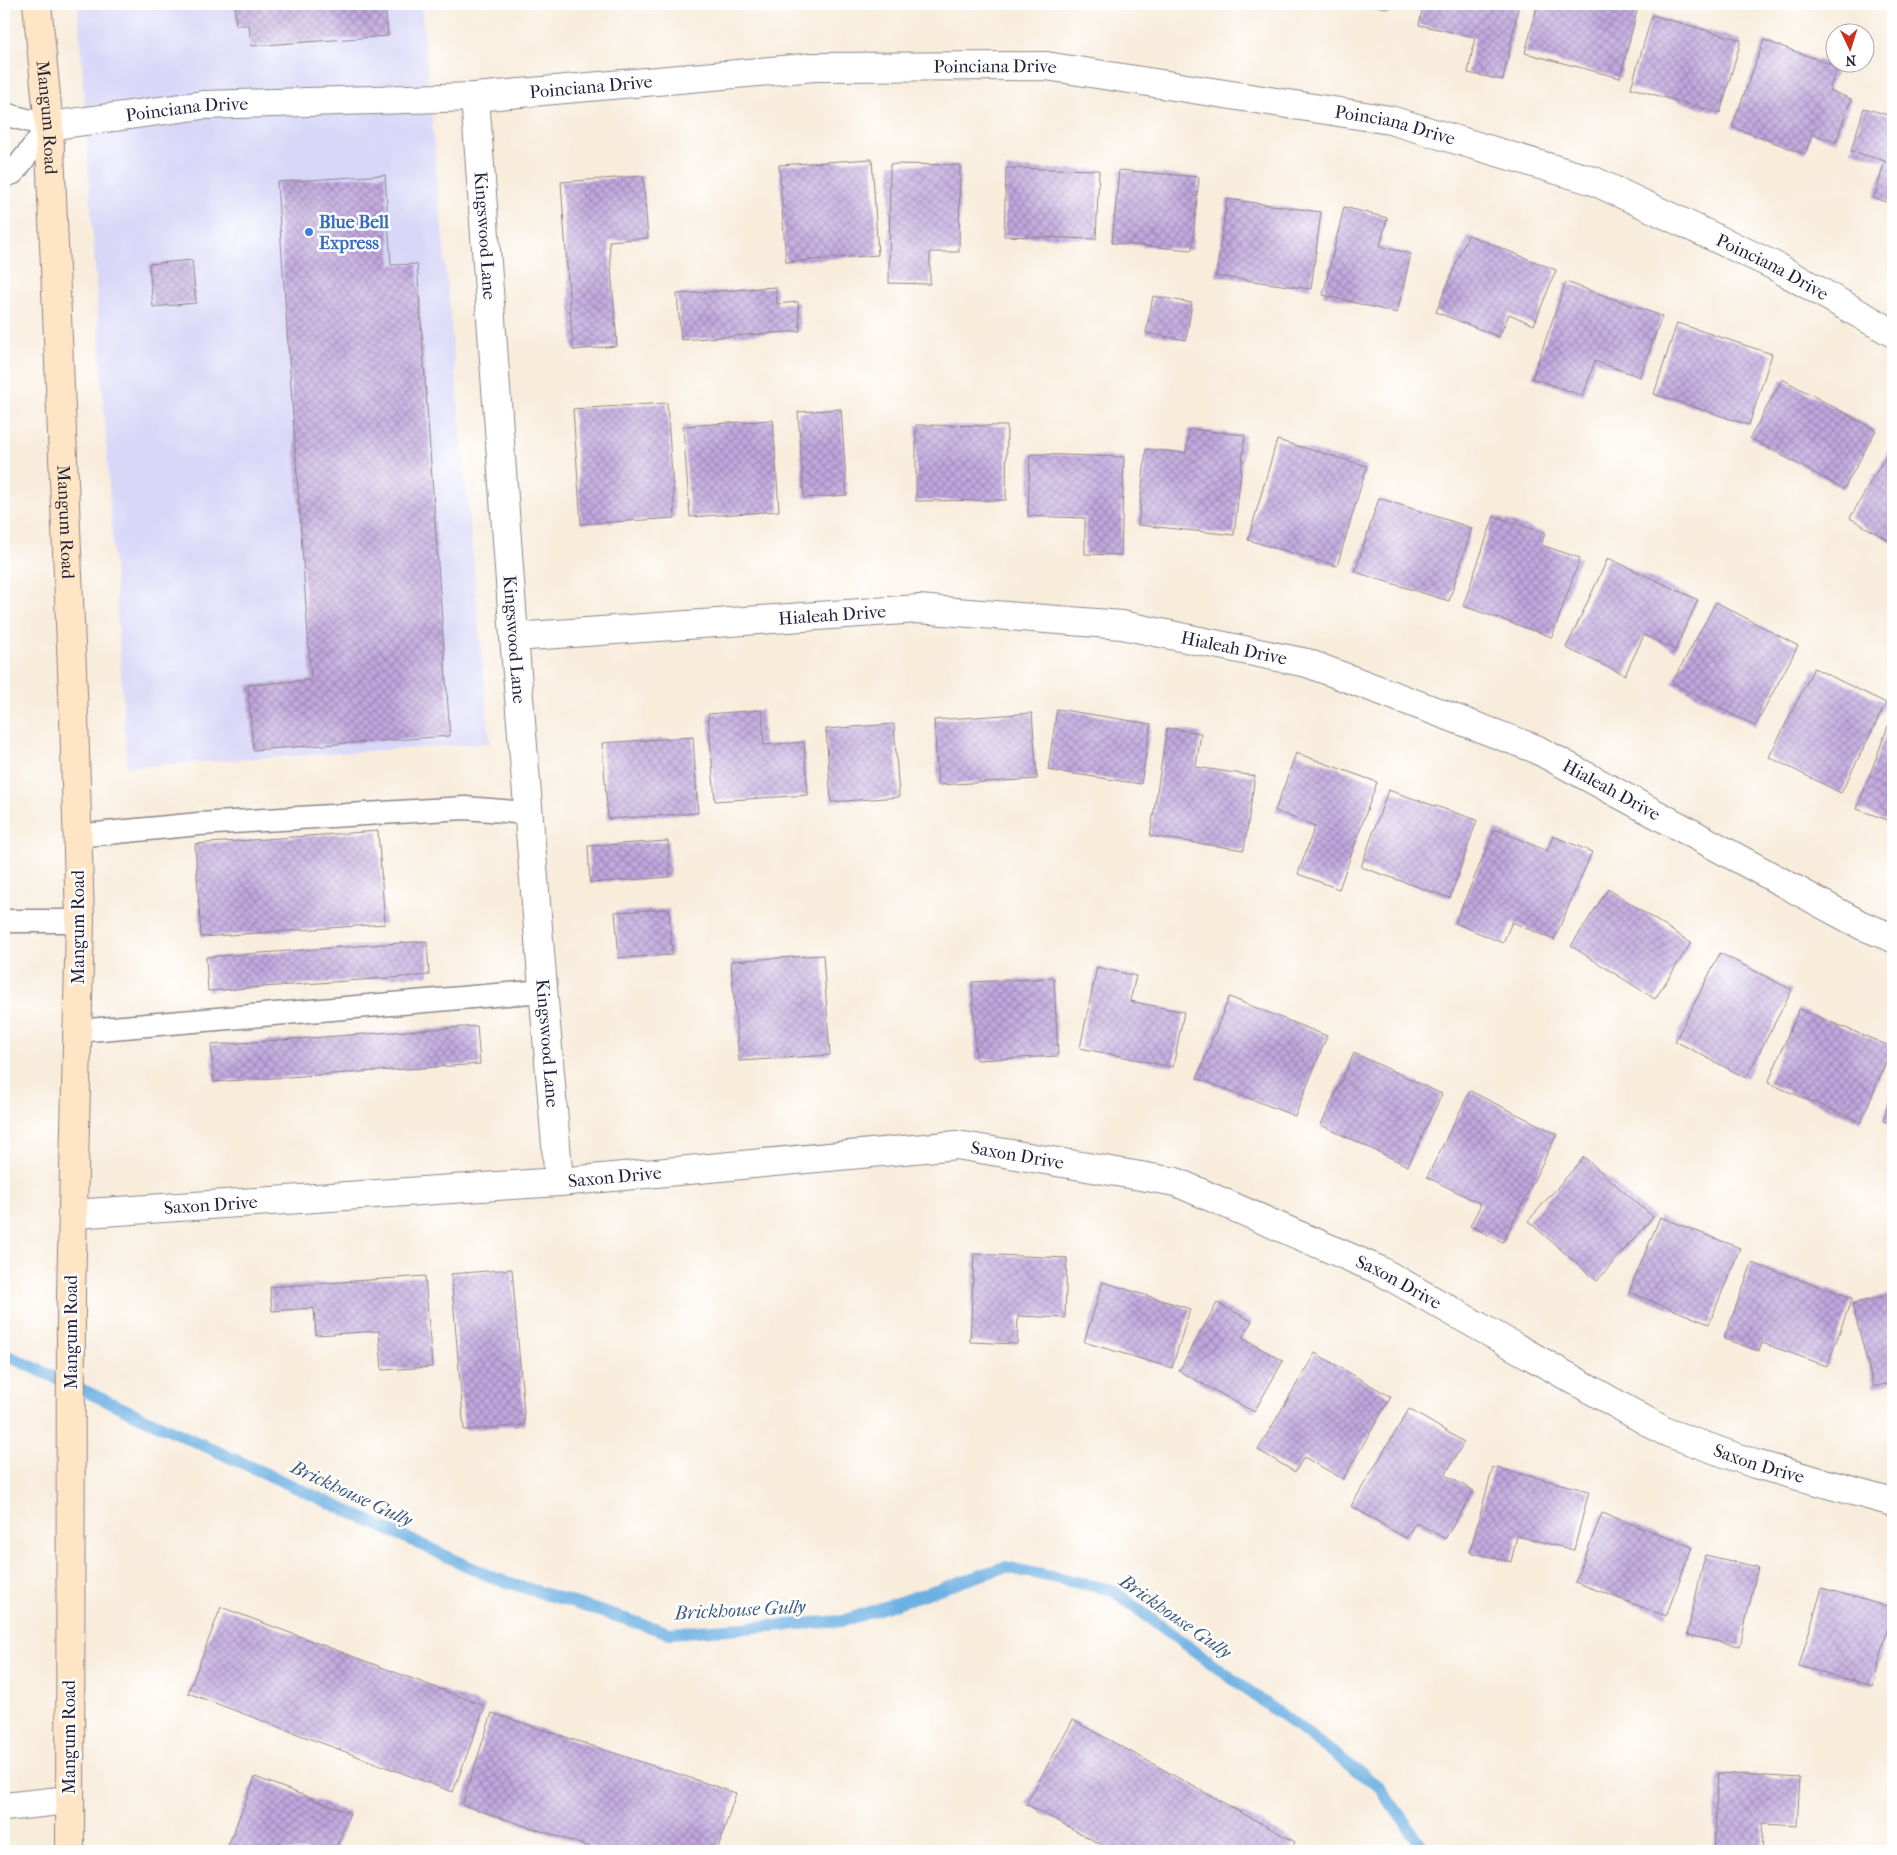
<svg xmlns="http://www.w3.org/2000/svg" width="1897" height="1855" font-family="'IM FELL French Canon',serif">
<defs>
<pattern id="building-cross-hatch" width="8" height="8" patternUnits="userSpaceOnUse" patternTransform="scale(1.25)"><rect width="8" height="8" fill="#c1a7de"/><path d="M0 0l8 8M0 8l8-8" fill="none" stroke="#9c88b5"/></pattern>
</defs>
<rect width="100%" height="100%" fill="#fff"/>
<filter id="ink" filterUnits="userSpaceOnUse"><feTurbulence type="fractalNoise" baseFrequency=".02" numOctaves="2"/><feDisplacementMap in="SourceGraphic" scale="10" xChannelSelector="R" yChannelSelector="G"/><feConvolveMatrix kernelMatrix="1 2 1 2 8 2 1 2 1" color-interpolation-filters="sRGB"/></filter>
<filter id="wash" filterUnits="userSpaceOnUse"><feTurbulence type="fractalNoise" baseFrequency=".0096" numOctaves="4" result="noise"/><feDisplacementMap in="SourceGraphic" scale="20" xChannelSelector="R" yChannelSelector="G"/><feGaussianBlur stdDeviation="1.12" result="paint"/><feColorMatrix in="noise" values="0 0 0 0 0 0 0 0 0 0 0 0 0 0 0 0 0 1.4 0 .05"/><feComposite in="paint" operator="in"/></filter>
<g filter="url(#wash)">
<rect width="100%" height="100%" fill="#f8ecdb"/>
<path fill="#d8d7f8" d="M78 4H421L490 743 127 767Z"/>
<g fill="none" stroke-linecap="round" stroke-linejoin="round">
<path stroke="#6db0e2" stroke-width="12" d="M4 1354 494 1578 670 1633 843 1621 1005 1567 1112 1590 1379 1787 1426 1851"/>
</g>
<g id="blocks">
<path fill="url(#building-cross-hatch)" d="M235 4H385L388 36 251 46 249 25H236Z
M1368 4H1391L1389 9Z
M1423 4H1519L1503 80 1468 73 1475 37 1419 25Z
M1538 4H1625L1638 7 1620 78 1525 53Z
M1652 15 1741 40 1720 113 1631 88Z
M1764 40 1838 67 1829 90 1851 99 1836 142 1812 134 1805 154 1732 127Z
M1864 108 1891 116 1893 109V204L1874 198 1885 161 1851 151Z
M872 159 878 255 786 262 779 165Z
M890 164 960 165 959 252H930V284L889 283Z
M1006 168 1099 170 1096 239 1004 236Z
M1119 170 1199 177 1192 250 1112 243Z
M385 175 391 265 417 264 450 736 253 750 248 685 311 680 277 182Z
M643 176 648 238 609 241 617 346 573 350 561 182Z
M1227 199 1321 212 1311 289 1216 276Z
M1344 207 1387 218 1380 246 1411 254 1397 313 1323 295Z
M1468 235 1556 270 1534 325 1509 314 1499 337 1436 312Z
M192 260 196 303 153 307 149 264Z
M1566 282 1662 316 1640 377 1595 361 1583 396 1532 378Z
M776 287 777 304 798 302 800 331 681 340 677 294Z
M1153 296 1192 303 1186 340 1146 333Z
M1677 323 1772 354 1749 425 1654 394Z
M1782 379 1876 430 1844 489 1750 438Z
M667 403 675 518 581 524 573 409Z
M841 409 847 495 804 498 798 412Z
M773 420 779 511 690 517 683 426Z
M916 425 1007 426 1006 500 916 501Z
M1189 429 1245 435 1234 535 1138 525 1146 449 1186 453Z
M1277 440 1367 466 1337 566 1248 540Z
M1893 443V543L1850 518Z
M1030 454 1124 457 1121 555 1085 554V518L1028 516Z
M1379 498 1472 528 1449 601 1355 572Z
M1494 516 1545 533 1541 545 1580 558 1552 637 1463 606Z
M1608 558 1698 600 1675 650 1644 635 1625 675 1566 648Z
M1716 602 1798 646 1755 726 1672 683Z
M1814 668 1886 703 1841 793 1769 757Z
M1057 709 1151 724 1141 784 1048 770Z
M762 710 764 745 804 742 808 795 715 801 708 714Z
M1032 713 1037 779 938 785 934 720Z
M894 724 899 797 831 802 826 729Z
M1888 726 1893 727V822L1857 809Z
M1167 728 1201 733 1196 767 1255 776 1244 850 1150 836Z
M693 737 698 813 608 819 602 743Z
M1296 753 1377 782 1339 889 1298 874 1315 826 1275 811Z
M1388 790 1477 820 1450 898 1361 867Z
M1495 829 1547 851 1553 836 1592 852 1554 940 1512 922 1503 943 1455 923Z
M378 831 385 924 201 937 195 844Z
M668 841 670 877 590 883 588 846Z
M1608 889 1691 943 1655 999 1571 946Z
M669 909 672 955 619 958 615 912Z
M427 941 429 975 208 991 206 957Z
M1720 953 1792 990 1746 1078 1675 1041Z
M823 955 830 1055 739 1061 731 961Z
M1097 967 1136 976 1130 1001 1184 1012 1173 1067 1080 1048Z
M1054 978 1058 1056 976 1060 972 982Z
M1229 997 1327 1036 1295 1116 1197 1078Z
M1799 1009 1892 1047 1861 1122 1768 1083Z
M477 1026 480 1064 214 1082 211 1045Z
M1354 1053 1442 1094 1408 1166 1321 1125Z
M1893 1088V1124L1883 1121Z
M1470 1091 1557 1134 1503 1242 1470 1226 1481 1204 1427 1177Z
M1584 1157 1653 1217 1597 1281 1528 1221Z
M1660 1217 1740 1248 1709 1324 1629 1292Z
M974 1254 1067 1258 1065 1318 1018 1316 1017 1344 970 1342Z
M1752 1263 1852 1298 1827 1366 1762 1343 1759 1351 1724 1339Z
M512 1269 525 1425 464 1430 451 1274Z
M425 1276 432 1367 382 1370 379 1331 316 1335 314 1308 272 1311 270 1287Z
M1103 1282 1190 1309 1172 1368 1084 1342Z
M1893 1294V1382L1874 1387 1852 1304Z
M1217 1303 1252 1321 1242 1338 1283 1361 1254 1412 1179 1371Z
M1315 1353 1391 1397 1343 1479 1304 1457 1295 1472 1258 1450Z
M1409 1409 1464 1442 1445 1475 1474 1491 1445 1539 1416 1522 1406 1538 1351 1506Z
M1493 1467 1589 1491 1574 1550 1517 1536 1511 1562 1470 1552Z
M1602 1513 1692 1547 1666 1616 1575 1582Z
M1705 1555 1758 1567 1740 1646 1687 1635Z
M1822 1588 1893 1608 1873 1686 1799 1666Z
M221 1607 485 1706 453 1792 188 1693Z
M492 1713 736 1793 717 1851H602L462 1805Z
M1073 1720 1295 1842 1290 1851H1113L1026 1804Z
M1718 1773 1800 1778 1797 1826 1763 1824 1761 1851H1714Z
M255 1777 350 1813 335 1851H226Z"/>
</g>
</g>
<g filter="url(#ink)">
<use href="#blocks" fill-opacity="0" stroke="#8d878b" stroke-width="1"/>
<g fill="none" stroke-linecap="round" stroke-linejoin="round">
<g stroke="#8d878b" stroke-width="25">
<path id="lane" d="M4 114 49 126 13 173 4 176
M76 836 199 824 465 808 528 813
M4 921H80
M77 1031 543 991"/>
</g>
<g stroke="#8d878b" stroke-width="30">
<g id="street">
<path id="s1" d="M475 97 514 637 559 1182"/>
<path id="s2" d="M49 126 203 105 475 97 815 67 1046 66 1390 120 1594 181 1773 265 1893 333"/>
<path id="s3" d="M514 637 918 609 1122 625 1307 663 1536 749 1861 925 1893 938"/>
<path id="s4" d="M72 1214 559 1182 957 1145 1176 1182 1379 1270 1666 1432 1755 1464 1893 1502"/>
<path d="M4 1807 69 1800"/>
</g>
</g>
<g stroke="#8d878b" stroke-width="30">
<g id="secondary">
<path id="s5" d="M37 4 49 126 74 717 80 921 71 1294 70 1851"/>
</g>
</g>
<use href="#lane" stroke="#fff" stroke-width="22"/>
<use href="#street" stroke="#fff" stroke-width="28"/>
<use href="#secondary" stroke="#fee5c5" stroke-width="28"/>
</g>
</g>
<circle fill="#3f7fe0" stroke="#fff" stroke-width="2" cx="309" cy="232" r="5"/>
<g text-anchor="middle" stroke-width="5" stroke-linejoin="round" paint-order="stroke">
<g font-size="18" fill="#22223b" stroke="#fff">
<text dy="6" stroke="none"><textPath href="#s2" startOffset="949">Poinciana Drive</textPath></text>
<text dy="6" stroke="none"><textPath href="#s2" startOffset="544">Poinciana Drive</textPath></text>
<text dy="6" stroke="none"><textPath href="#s2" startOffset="139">Poinciana Drive</textPath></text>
<text dy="6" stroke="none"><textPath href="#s5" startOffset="114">Mangum Road</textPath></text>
<text dy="6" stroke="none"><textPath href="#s2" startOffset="1354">Poinciana Drive</textPath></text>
<text dy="6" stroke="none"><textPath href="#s1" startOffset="139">Kingswood Lane</textPath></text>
<text dy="6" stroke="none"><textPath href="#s2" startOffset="1759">Poinciana Drive</textPath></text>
<text dy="6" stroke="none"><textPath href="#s5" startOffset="519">Mangum Road</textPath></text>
<text dy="6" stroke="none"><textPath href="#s3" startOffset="319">Hialeah Drive</textPath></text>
<text dy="6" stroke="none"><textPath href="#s1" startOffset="544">Kingswood Lane</textPath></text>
<text dy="6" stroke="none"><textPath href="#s3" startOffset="724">Hialeah Drive</textPath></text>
<text dy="6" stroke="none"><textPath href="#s3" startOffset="1129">Hialeah Drive</textPath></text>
<text transform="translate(78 927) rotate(-90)" y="6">Mangum Road</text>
<text dy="6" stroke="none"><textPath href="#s1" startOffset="949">Kingswood Lane</textPath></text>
<text dy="6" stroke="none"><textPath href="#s4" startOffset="949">Saxon Drive</textPath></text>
<text dy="6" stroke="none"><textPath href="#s4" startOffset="544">Saxon Drive</textPath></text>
<text dy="6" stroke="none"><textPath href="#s4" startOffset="139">Saxon Drive</textPath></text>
<text dy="6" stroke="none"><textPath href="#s4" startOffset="1354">Saxon Drive</textPath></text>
<text transform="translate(71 1332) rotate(-90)" y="6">Mangum Road</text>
<text dy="6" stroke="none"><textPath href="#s4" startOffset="1759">Saxon Drive</textPath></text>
<text transform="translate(69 1737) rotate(-90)" y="6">Mangum Road</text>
</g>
<g font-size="18" font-weight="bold" fill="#366cbe" stroke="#fff" text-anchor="start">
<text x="319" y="228">Blue Bell<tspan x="319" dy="21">Express</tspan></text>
</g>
<g font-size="19" font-style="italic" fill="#405b7e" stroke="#fff">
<text transform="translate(352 1493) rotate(25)" y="7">Brickhouse Gully</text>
<text transform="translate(740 1609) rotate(-3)" y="7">Brickhouse Gully</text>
<text transform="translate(1176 1616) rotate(35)" y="7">Brickhouse Gully</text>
</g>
</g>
<rect width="1897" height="1855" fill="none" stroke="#fff" stroke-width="20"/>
<g transform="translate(1850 48) rotate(176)"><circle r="24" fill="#ffffff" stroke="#a7a7b1"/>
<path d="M0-4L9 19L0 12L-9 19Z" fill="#c8321e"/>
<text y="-8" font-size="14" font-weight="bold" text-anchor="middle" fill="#22223b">N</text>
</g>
</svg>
